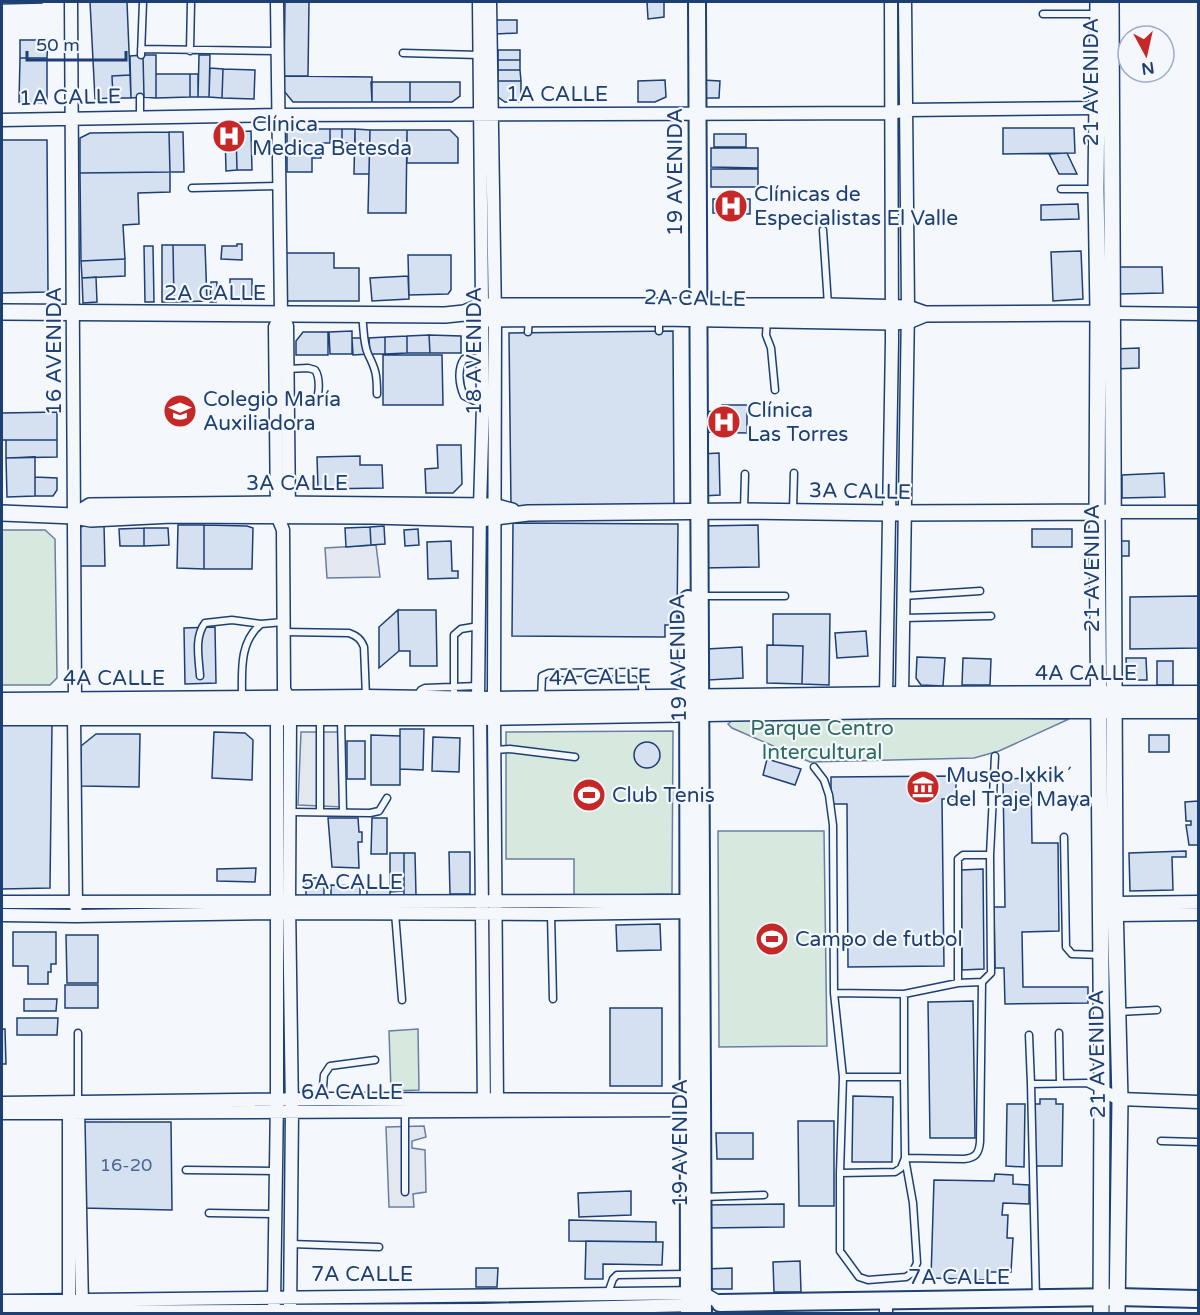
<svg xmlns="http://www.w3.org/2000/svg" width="1200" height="1315" font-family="'Varela Round',sans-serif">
<rect width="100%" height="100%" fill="#f4f7fb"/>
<path fill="#d7e8df" stroke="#687fa3" stroke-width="1.5" d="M2 530H45L55 539 57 678 50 685H2Z
M921 717 1069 719 999 751 974 758 810 762 732 728 728 724 733 720Z
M673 731 672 894 574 896V859H506V732Z
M718 831H824L827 1046 719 1047Z
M418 1029 419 1090 391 1091 389 1031Z"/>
<path fill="#e3e8f0" stroke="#687fa3" stroke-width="1.5" d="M376 545 380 577 327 578 325 548Z
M301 732H342L343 807 298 805Z
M424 1126 426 1137 412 1141V1148L425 1150 426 1192 413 1194 414 1207H389L386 1127Z"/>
<path fill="#d5e0f0" stroke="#1d3f73" stroke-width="1.5" d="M2 2H42V3L2 4Z
M90 2H127L130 75 112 76 113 98 95 99Z
M285 2H309L308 76H284Z
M647 2H664V17L648 19Z
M496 20H517V33L496 34Z
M20 40H48L47 58H20Z
M498 50H520V60H498Z
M141 55H156V98L140 97H144L143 55Z
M143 55 144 97 131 98 130 56Z
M199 55H210L209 97H198Z
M20 58H47V103L19 102Z
M498 60H520V70H498Z
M210 68 223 69 222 98 209 97Z
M223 69 255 70 254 99 222 98Z
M498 70H520L521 81H498Z
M156 74H190V97L156 98Z
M190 74H198V97H190Z
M130 75 131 98H113L112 76Z
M284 76 372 77V102H293L284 91Z
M665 80 666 97 655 102H638V81Z
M702 80 720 81 719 98H701Z
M498 81H521V102H505L498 97Z
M371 82H410V102H372Z
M410 82H460V96L452 102H410Z
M1003 128H1074L1075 153 1003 154Z
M287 129H330V143H321V158H312V172H287Z
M330 129H342V143H330Z
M342 129H355V143H342Z
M355 129 370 130 369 174H354Z
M370 130H407L406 213H368Z
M407 130H450L458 138V163H407Z
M251 131 252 170H237L236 132Z
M169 132 170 172 80 173V138L90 133Z
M169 132H183L184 172H170Z
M225 132H236L237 170 226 171Z
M714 134H746V147H714Z
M2 140H47L48 292 2 293Z
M711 148H758V168L711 167Z
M1067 153 1077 174H1059L1049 154Z
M711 169H758V187H711Z
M170 172V192L138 193 139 224 123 225 125 259 81 261 80 173Z
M713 199H750V214L713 213Z
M1078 204 1079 219 1041 220V205Z
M237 244H242V260L221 259 222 246H237Z
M162 245H173L174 302H162Z
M173 245H205L207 301 174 302Z
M144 246H153L154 302H145Z
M1081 251 1083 299 1053 301 1051 252Z
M285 253H334V268H359V301H285Z
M408 255H451V290L448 294 409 295Z
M125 259V276L82 278 81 261Z
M1118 267H1162L1163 293 1119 294Z
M408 276 409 299 372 301 370 278Z
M96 277 97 302 83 303 82 278Z
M230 279H252V296L247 301H230Z
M211 282H217L216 302H210Z
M352 331V354H330L329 332Z
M673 331 674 504 511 506 509 333Z
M303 332H328V355H296V341Z
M429 335 461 336V353H430Z
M429 335 430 353H407V336Z
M407 336V353L385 354V337Z
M385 337V354H370L369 338Z
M352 338H369L370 354 353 355Z
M1139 348V368L1114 369V349Z
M383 355H442L443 405H383Z
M722 405H747V433L700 432V411L722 412Z
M57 412V440H2V413Z
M6 440H57V457L6 458Z
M437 445H461L462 484 453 493H426L425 469 438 468Z
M719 453 720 495 703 496 701 454Z
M360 456V465H382L383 488 318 489 317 457Z
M35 457V496L7 497 6 458Z
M1164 473 1165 497 1122 498V475Z
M35 477 57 478V490L53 496H35Z
M513 523 678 524 677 625H665V637L512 636Z
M85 525H104L105 566H80L79 528Z
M178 525H204V569L177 568Z
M204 525 247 526 253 528 252 569H204Z
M758 525 759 567 702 568 701 526Z
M384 526 385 544 371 545 370 527Z
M370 527 371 545 346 547 345 528Z
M144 528V546H120L119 529Z
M144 528H168L169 545 144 546Z
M418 529 419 545 405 546 404 530Z
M1032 529H1072V547H1032Z
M451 541 452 571H458V578L428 579 427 542Z
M1115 541H1129V556H1115Z
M1198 596V648L1130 649V597Z
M398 610H436L437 666H410V651H399Z
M398 610 399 651 379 668V627Z
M773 614H830L829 685 802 684 803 646 773 645Z
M215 627 216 683 185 684 184 628Z
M866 631 868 656 837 658 835 633Z
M767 645 803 646 802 684 767 683Z
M742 647 743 678 708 680 707 649Z
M917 657 945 658 943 686 921 685 916 678Z
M963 658 991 659 990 685H962Z
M1126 658H1146L1147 680H1127Z
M1157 661H1173V685H1157Z
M2 723H52L50 888 2 889Z
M400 729H424L423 770 400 769Z
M214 732 245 733 253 740 252 780 212 778Z
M96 734H140L139 787 81 786V746Z
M371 735 400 736V785H371Z
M1149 735H1169V752H1149Z
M433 737 460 738 459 772 432 771Z
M347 741H365V779H347Z
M634 755a13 13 0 1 1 26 0a13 13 0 1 1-26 0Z
M767 759 801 769 795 785 763 775Z
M956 776V799H942L944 966 848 967 847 804H831V777Z
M1031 778 1032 843H1058L1059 931 1022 932 1023 987H1088V1003L1005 1004 1004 968H995L994 907H1005L1003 779Z
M1198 801V845H1189L1186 825H1191V821H1186L1185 802Z
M328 818H358L359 832H362V842H358L359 868 332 867Z
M372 818H387V854H371Z
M1186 851V857H1172L1173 890 1130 891 1129 853Z
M449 852H470V894H450Z
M390 853H404V891L390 892Z
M404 853H415L416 895H404Z
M256 868 255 882 217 881V869Z
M983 869 984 969 962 970 961 870Z
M306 878H324V896L306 897Z
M331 885 360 886V899H331Z
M390 886V899L367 900V887Z
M660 924 661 950 617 951 616 925Z
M13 932H56V964H51V972H48V984H28V966H13Z
M66 935H98V983H67Z
M65 985H98V1008H65Z
M24 999H57L56 1011H24Z
M973 1001 975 1138H930L928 1002Z
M610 1008H662V1086H610Z
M17 1018H58L57 1035H17Z
M2 1029H5L6 1064H2Z
M853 1096 893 1097 892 1162H852Z
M1040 1099H1056V1104H1063L1062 1166H1034L1035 1104H1040Z
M1007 1104H1025L1024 1167 1006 1166Z
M798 1121H834V1206H799Z
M81 1122H171L172 1210 81 1208Z
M716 1133H753V1159H717Z
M995 1174 1013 1175V1184L1029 1185V1204L1003 1203 1002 1215H1008L1007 1238H1013L1011 1272H990L989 1280 931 1278 934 1180 994 1181Z
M631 1191V1215L579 1217 578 1193Z
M784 1204V1227L706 1228V1205Z
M569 1220 656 1222V1242L569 1241Z
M586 1241 663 1242 662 1265 603 1264V1279H585Z
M800 1261 801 1292H774L773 1262Z
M476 1268H498L497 1287H476Z
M732 1268V1289H710L705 1269Z"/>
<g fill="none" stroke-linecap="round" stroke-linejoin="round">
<g stroke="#1d3f73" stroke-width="9">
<path id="service" d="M1043 14H1097
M141 49 277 51
M190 51 191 2
M403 53 479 55
M141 55 143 2
M140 117V97
M192 188 279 186
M1061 189H1096
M823 230 828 305
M362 316C364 328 363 343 368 354 376 370 377 375 377 394
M767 320 766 335 771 348 775 390
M659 331V319
M528 332 529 318
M482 357 464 359C457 369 459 385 464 396L483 405
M287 401H315C320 394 320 377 315 370L308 368 287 369
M793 510 794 473
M744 511 745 474
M702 596H785
M903 596 980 591
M903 618 991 616
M284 632 349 633C357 636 361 639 364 647L366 697
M200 676C199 659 194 637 205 623L232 620 261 624
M242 697C242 671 239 642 261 624L283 622
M416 697 421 690 425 688 478 686
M454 697V635L461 629 479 626
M541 700 542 676 549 673 637 672 641 677 643 697
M320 718V811
M341 719 343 811
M494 750 510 749 575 757
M814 767 824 780 829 795 833 825 834 993 843 1077 840 1173V1251L859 1277 868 1280 906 1277 912 1273 917 1263 913 1203 905 1158 904 1077H843
M1072 801 1099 800
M290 812 370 813 379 811 387 798
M1064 837 1066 947 1072 954 1100 955
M395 913 402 1000
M551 914 553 999
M958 983V859L963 855H990
M834 993 904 994V1077
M904 994 958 983 982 982
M1118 1012 1157 1010
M1059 1033 1060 1083
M1029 1035 1031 1084 1087 1083 1099 1089
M1031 1084 1036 1298
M322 1099 324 1075 330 1066 375 1060
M78 1103V1033
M405 1109V1192
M1161 1141 1198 1142
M186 1170 276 1171
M840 1173 895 1172 901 1168 905 1158 964 1159C975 1158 979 1154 980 1142L982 982 991 973 990 855 995 756
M704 1197 764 1195
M209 1213 275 1214
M291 1244 379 1247
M608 1293 613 1279 617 1275 688 1274"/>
</g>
<g stroke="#1d3f73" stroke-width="15">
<path id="minor" d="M71 2 75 701
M277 2 281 314 287 326 289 512
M490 2 495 318 494 701
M2 120 278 115 891 113 906 110 1097 108
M1112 313 1198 314
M281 314 275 327 277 515 283 530 284 689 289 700 290 715 289 902 292 1112 290 1314
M1113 512H1198
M886 696 892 340 891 2
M902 696 908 308 905 2
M478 700 480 507 483 405 479 2
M74 716 76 907
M480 716 484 1108
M494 716 497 1106
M2 902 696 901
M1115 903 1198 902
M2 915 76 916 276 913 551 914 696 912
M1115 915 1198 914
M1102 1091 1120 1099 1198 1102
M2 1103 322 1099 696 1100
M69 1107V1306
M78 1108 82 1306
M2 1113 696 1110
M886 1300V1314
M2 1301 703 1293 720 1303
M274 1303 277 1099V709
M2 1312 483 1310 696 1305"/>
</g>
<g stroke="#1d3f73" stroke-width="18">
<path id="tertiary" d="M1098 2 1096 189 1098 313 1097 512 1102 1091 1101 1314
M1111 2 1115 903 1120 1099 1117 1314
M2 312 445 315 464 313 481 306H828L908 308 925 314 1106 313
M464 313 482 319 659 318 892 322 908 321 925 314
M2 513 74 516 91 519 172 515 372 516 480 519 528 513 744 511 889 513 1108 512
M74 516 90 506 277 504 493 506 512 511"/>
</g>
<g stroke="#1d3f73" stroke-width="20">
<path id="secondary" d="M697 2 703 1314
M688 599 689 1314
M720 1303 1117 1297 1198 1299"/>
</g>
<g stroke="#1d3f73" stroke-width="21">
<path id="primary" d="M2 702 366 699 494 701 902 696 1198 695
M2 716H480L886 709H1198"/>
</g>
<use href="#service" stroke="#f4f7fb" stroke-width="6"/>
<use href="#minor" stroke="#f4f7fb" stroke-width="12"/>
<use href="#tertiary" stroke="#f4f7fb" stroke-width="15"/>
<use href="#secondary" stroke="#f4f7fb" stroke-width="16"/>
<use href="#primary" stroke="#f4f7fb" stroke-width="18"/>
</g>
<defs>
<g id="hospital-disc" transform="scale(1.725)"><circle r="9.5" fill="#c62828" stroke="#f4f7fb"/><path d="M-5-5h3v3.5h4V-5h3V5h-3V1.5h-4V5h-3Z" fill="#fff"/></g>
<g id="university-disc" transform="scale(1.725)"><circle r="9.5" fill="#c62828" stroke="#f4f7fb"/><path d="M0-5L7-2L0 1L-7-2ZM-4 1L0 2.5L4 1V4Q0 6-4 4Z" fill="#fff"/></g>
<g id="museum-disc" transform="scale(1.725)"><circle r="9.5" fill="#c62828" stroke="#f4f7fb"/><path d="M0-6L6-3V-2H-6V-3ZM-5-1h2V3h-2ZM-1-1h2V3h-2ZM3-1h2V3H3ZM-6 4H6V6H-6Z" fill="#fff"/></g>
<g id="stadium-disc" transform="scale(1.725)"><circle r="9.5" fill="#c62828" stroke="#f4f7fb"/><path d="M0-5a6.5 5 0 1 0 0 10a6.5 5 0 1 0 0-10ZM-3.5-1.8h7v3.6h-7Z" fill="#fff"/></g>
</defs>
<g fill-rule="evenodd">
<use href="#hospital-disc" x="229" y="136"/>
<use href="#hospital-disc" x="731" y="206"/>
<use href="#university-disc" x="180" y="411"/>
<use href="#hospital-disc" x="724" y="422"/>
<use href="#museum-disc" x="923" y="787"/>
<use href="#stadium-disc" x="589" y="795"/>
<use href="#stadium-disc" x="772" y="939"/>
</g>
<g text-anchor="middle" stroke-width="4.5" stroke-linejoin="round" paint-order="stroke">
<g font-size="18" fill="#4b6792">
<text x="126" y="1171">16-20</text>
</g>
<g font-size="21" fill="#1d3f73" stroke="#f4f7fb">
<text transform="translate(1091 82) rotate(-90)" y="7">21 AVENIDA</text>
<text x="557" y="101">1A CALLE</text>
<text transform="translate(70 97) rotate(-1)" y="7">1A CALLE</text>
<text transform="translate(675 172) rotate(-90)" y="7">19 AVENIDA</text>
<text x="215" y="300">2A CALLE</text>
<text transform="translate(695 298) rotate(1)" y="7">2A CALLE</text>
<text transform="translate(54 351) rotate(-90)" y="7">16 AVENIDA</text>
<text transform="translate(474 351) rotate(-90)" y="7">18 AVENIDA</text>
<text x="297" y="490">3A CALLE</text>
<text transform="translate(860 491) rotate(1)" y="7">3A CALLE</text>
<text transform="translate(1092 568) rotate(-90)" y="7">21 AVENIDA</text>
<text transform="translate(678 658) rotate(-91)" y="7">19 AVENIDA</text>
<text x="1086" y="680">4A CALLE</text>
<text transform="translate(600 677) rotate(-1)" y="7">4A CALLE</text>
<text x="114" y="685">4A CALLE</text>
<text x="352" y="889">5A CALLE</text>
<text transform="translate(1097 1054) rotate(-91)" y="7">21 AVENIDA</text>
<text x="352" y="1099">6A CALLE</text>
<text transform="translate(680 1143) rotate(-90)" y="7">19 AVENIDA</text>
<text x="362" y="1281">7A CALLE</text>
<text x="959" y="1284">7A CALLE</text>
</g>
<g font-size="21" fill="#1d3f73" stroke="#f4f7fb" text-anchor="start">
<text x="252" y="131">Clínica<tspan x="252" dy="24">Medica Betesda</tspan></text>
<text x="754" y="201">Clínicas de<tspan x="754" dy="24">Especialistas El Valle</tspan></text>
<text x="203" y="406">Colegio María<tspan x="203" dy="24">Auxiliadora</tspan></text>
<text x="747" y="417">Clínica<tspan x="747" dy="24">Las Torres</tspan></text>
<text x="946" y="782">Museo Ixkik´<tspan x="946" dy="24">del Traje Maya</tspan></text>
<text x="612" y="802">Club Tenis</text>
<text x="795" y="946">Campo de futbol</text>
</g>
<g font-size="21" fill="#2c6c60" stroke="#f4f7fb">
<text x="822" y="735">Parque Centro<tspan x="822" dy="24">Intercultural</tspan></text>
</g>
</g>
<rect width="1200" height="1315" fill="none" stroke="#1d3f73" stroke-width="6"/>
<g transform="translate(1146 54) rotate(172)"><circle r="28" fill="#f4f7fb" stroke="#9eadc5" stroke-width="1.5"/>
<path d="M0-4.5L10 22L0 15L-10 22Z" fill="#c62828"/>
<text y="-9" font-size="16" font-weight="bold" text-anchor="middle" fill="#1d3f73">N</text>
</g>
<path d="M27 51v9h99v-9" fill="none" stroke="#1d3f73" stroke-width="3"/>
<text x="36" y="51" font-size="18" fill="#1d3f73" stroke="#f4f7fb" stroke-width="4.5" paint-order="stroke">50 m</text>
</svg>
